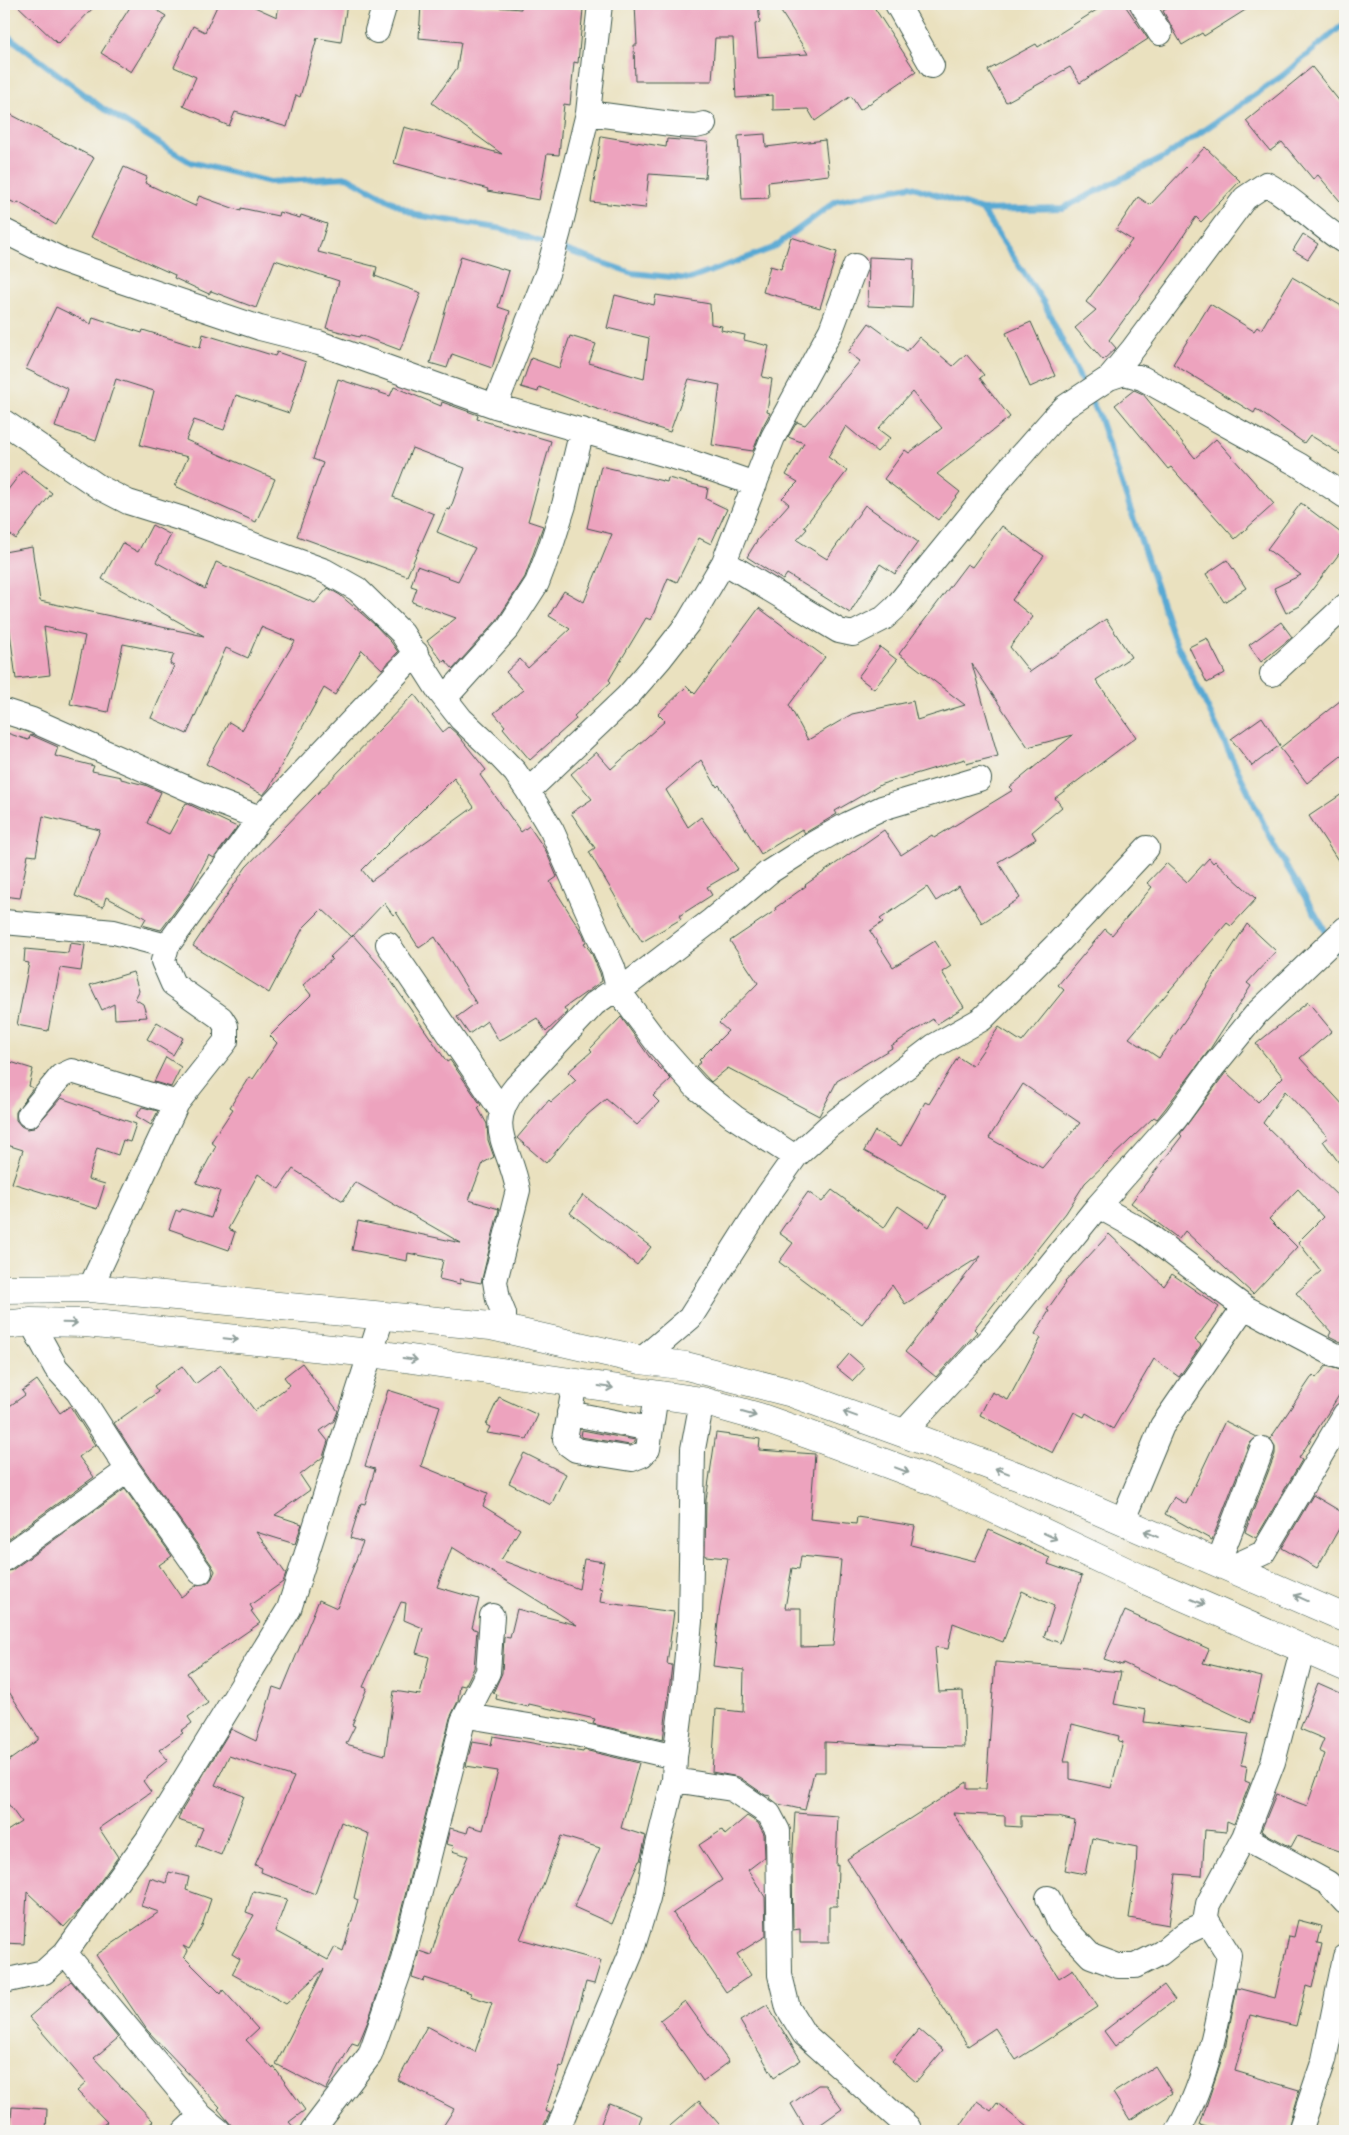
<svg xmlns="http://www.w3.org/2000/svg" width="1349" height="2135" font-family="Dekko,sans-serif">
<rect width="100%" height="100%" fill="#f6f6f2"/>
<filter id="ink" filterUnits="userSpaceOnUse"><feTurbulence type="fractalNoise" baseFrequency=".02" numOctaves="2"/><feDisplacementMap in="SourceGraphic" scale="10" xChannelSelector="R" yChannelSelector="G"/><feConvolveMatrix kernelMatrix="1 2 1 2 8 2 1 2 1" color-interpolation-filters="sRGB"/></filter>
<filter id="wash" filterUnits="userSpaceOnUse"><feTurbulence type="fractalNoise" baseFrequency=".0096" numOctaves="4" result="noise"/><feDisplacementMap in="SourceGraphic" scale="20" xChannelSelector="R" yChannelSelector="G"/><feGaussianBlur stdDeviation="1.12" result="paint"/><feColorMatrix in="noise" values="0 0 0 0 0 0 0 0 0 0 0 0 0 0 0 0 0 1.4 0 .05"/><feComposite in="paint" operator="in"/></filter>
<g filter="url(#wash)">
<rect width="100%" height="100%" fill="#eae1bf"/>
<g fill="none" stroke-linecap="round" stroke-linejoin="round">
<path stroke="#59a9d3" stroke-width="6" d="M4 33 102 108 190 162 270 182 347 177 416 215 503 229 550 245
M982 210 1044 303 1085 388
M560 248 632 273 690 279 773 248 836 201 910 186 982 210 1063 208 1165 157 1282 76 1345 23
M1089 397 1099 416 1173 636 1275 847 1329 937
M1334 945 1345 963"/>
</g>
<g id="blocks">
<path fill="#eda3be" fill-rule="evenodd" d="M16 4H97L58 44Z
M132 4H147L166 16 131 72 101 53Z
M218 4H248L277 17 279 4H347L341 42 317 38 300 97 296 95 287 127 235 112 229 126 183 106 196 77 174 67 193 26 205 32Z
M421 4H457L521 9V4H527L583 9 578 63 574 62 570 105 564 104 559 155 547 154 539 200 487 191 488 189 394 163 404 127 502 154 432 103 457 68 461 42 419 38Z
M635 4H758L760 23 755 24 758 57 808 54 776 4H872L916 72 860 110 851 96 815 121 808 109 773 110V95L736 98 733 38H715L712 81H635L634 45H637Z
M1106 4H1124L1148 39 1080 83 1070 67 1006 102 988 70 1036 44 1038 47Z
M1174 4H1255L1204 36 1202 33 1182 45 1163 11Z
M1312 67 1345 108V207L1318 175 1313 179 1282 142 1270 151 1246 121Z
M10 114 94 158 56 225 18 202 17 204 4 198V127Z
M765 134 766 147 825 140 829 175 768 182 769 198 742 199 738 136Z
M601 136 666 147 667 139 708 142 705 178 649 174 645 208 591 202Z
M1205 147 1240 181 1201 222 1196 217 1165 263 1109 340 1116 348 1103 360 1075 328 1096 310 1086 302 1132 240 1116 230 1138 197 1150 205Z
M124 167 147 177 145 183 195 206 199 196 241 211V208L278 216 279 212 300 218 301 215 327 224 318 252 377 267 375 276 421 293 400 350 360 335 359 337 326 328 339 281 275 260 256 308 211 291 209 294 174 278 175 275 91 237Z
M1303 234 1318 244 1308 259 1293 250Z
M791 237 837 252 820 308 763 292 770 266 781 269Z
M461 256 509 271 498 307 510 311 492 368 452 354 447 368 430 363Z
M869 257 914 259 912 308 868 306Z
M1292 277 1345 308V457L1310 435 1304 443 1256 409 1254 413 1173 364 1210 304 1254 331 1257 327 1261 330Z
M615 295 654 305 656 295 710 304 711 324 722 326 721 330 745 335 744 340 769 346 762 377 772 379 767 412 770 413 762 428 753 451 712 445 720 385 689 379 670 432 591 407 539 387 538 392 521 387 531 358 559 368 570 336 596 344 589 363 644 379 649 338 607 328Z
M56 307 91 324 93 317 142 333 143 330 200 348 203 334 275 356 277 352 306 362 289 413 236 395 224 430 194 420 186 440 275 479 256 522 175 486 188 457 140 445 154 391 116 379 96 441 55 427 68 389 26 369Z
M1031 322 1055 376 1030 387 1006 333Z
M869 323 907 351 919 337 953 366 966 354 984 375 980 378 1010 417 937 474 960 492 938 520 884 479 905 450 909 453 942 428 912 392 878 429 890 438 877 452 846 426 828 457 847 471 804 527 807 529 797 540 827 559 865 505 918 542 895 574 880 564 850 613 787 574 783 580 747 557 758 539 789 504 782 498 798 482 786 475 804 443 788 437 797 422 805 425 860 361 848 352Z
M338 379 390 396 394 387 441 406 442 402 478 415 477 419 551 441 528 521 543 526 525 577 497 620 453 669 445 660 443 662 427 641 456 618 412 602 417 588 411 586 417 566 458 581 475 548 437 532 447 509 450 510 465 468 412 448 393 497 434 514 407 576 297 536 323 463 313 459Z
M1134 390 1143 394 1195 458 1216 439 1274 504 1235 539 1171 467 1168 469 1115 405Z
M601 466 667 482 668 478 708 488 706 499 727 509 711 544 699 538 677 582 668 578 651 620 646 618 609 680 611 682 574 716 576 719 530 760 503 728 505 726 494 713 523 690 506 672 520 659 528 668 570 629 549 616 564 591 584 602 612 534 587 528Z
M23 470 52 493 16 539 4 530V495Z
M1301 503 1345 536V546L1300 606 1286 613 1274 588 1301 575 1267 549Z
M152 525 171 535 156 562 205 589 216 562 315 603 328 588 340 595 375 625 391 642 398 652 382 669 362 650 335 695 324 688 269 788 263 795 206 764 229 722 242 730 295 641 261 627 248 658 226 648 187 734 151 718 174 666 170 664 174 654 123 644 108 712 70 704 85 636 44 627 50 675 16 679 6 601 4 602V552L32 547 40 601 204 636 102 579 122 543 138 552Z
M1002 526 1044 556 1012 600 1033 617 1010 647 1030 672 1106 619 1131 657 1096 680 1136 737 1055 798 1062 807 1032 832 1036 839 998 862 1020 898 982 923 959 886 936 901 927 887 880 919 883 922 870 931 893 967 935 941 951 966 942 972 964 1007 937 1024 933 1019 891 1046 892 1048 837 1081 819 1116 728 1068 711 1082 696 1066 701 1062 699 1060 728 1031 719 1023 758 983 730 941 776 910 775 908 806 886 805 885 884 830 901 855 932 835 934 838 1013 790 1010 787 1073 735 1028 747 972 664 998 756 966 764 965 759 882 784 835 811 837 814 805 833 802 829 761 854 719 785 717 787 701 760 666 790 688 827 701 817 738 869 707 887 712 895 679 916 681 919 642 942 589 852 595 848 571 813 592 799 571 774 596 752 611 769 665 721 658 714 687 686 695 694 759 608 825 657 789 705 808 740 852 714 913 701 917 720 965 705 899 654 967 564 972 567Z
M1227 560 1246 588 1224 602 1206 574Z
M1281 622 1292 637 1261 662 1249 645Z
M1207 638 1225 673 1207 683 1189 647Z
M880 647 897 660 874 689 858 677Z
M414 694 443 732 449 727 458 735 486 770 480 775 521 832 529 826 546 851 557 877 550 882 583 934 586 942 584 943 591 952 600 973 602 981 564 1008 567 1012 546 1032 537 1018 499 1041 487 1021 469 1034 457 1017 476 1003 435 937 419 948 396 912 393 915 384 903 352 937 322 909 303 928 269 993 193 946 246 867ZM454 778 474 807 371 881 362 870Z
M1345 697V753L1307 783 1280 748Z
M1262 717 1280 745 1252 766 1231 739Z
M4 732 28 740 31 735 58 747 55 756 94 766 92 771 121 777V779L145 785 161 792 147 823 169 834 186 803 237 827 214 858 209 855 190 891 161 930 142 925 146 918 106 897 103 907 75 896 100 830 43 816 36 856 28 855 20 898 4 896Z
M1345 792V871L1309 816Z
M1209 858 1213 863 1215 861 1256 899 1231 926 1227 923 1129 1038 1159 1058 1189 1014 1247 924 1276 951 1247 983 1251 986 1210 1049 1165 1109 1157 1119 1154 1117 1085 1183 1066 1213 974 1329 977 1332 936 1377 905 1352 981 1256 905 1304 892 1285 862 1324 779 1262 793 1243 779 1233 808 1192 822 1202 832 1190 884 1228 898 1206 929 1227 946 1196 864 1151 875 1131 901 1146 925 1102 929 1104 958 1057 972 1066 999 1027 1022 1042 1064 990 1058 985 1105 929 1112 935 1152 887 1147 883 1166 863 1187 882ZM1023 1084 1080 1123 1042 1168 989 1138Z
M353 935 382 968 447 1062 450 1060 481 1105 478 1108 487 1124 488 1140 494 1157 483 1163 469 1200 499 1209 481 1283 460 1279V1284L439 1279 443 1260 408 1253 407 1261 352 1250 358 1221 461 1243 355 1182 343 1201 293 1169 279 1189 258 1174 228 1229 235 1232 229 1250 169 1229 176 1210 180 1212 182 1209 211 1218 220 1191 196 1183 216 1146 211 1142 233 1109 230 1107 249 1077 253 1079 277 1043 270 1036 311 995 303 985 332 959 330 957Z
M70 943 85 945 81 971 60 968 48 1031 17 1025 29 963 24 962 25 949 68 953Z
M133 972 139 991 135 999 143 1004 147 1017 115 1019 114 1004 102 1010 90 985Z
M1308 1002 1332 1031 1300 1058 1345 1107V1171L1323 1141 1328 1137 1285 1091 1263 1123 1345 1203V1344L1329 1336 1331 1332 1296 1293 1321 1271 1298 1242 1323 1217 1298 1189 1269 1219 1297 1247 1253 1294 1185 1231 1179 1239 1131 1203 1182 1136 1180 1134 1226 1072 1258 1102 1283 1077 1256 1044Z
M621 1017 651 1059 671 1079 653 1096 659 1102 637 1125 606 1099 587 1115 546 1163 517 1138 549 1100 551 1102 576 1080 568 1072 592 1051 590 1049Z
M157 1022 183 1038 173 1055 147 1039Z
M166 1057 181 1067 171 1087 154 1082Z
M4 1060 33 1069 29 1086 33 1088 16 1112V1120L21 1126 27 1129 34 1128 61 1098 136 1124 130 1142 123 1140 118 1155 97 1148 88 1179 105 1184 97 1209 12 1183 23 1150 4 1144Z
M142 1107 158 1111 151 1125 136 1116Z
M583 1195 651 1247 637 1265 570 1213Z
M1109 1234 1164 1286 1172 1274 1219 1307 1195 1340 1201 1345 1179 1377 1154 1359 1113 1429 1086 1413 1084 1417 1074 1412 1053 1453 980 1415 992 1392 1008 1400 1041 1338 1035 1334 1049 1311 1047 1310 1066 1283 1065 1282Z
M849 1354 865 1368 853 1381 837 1368Z
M302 1363 338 1411 334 1421 320 1431 328 1441 323 1457 300 1475 310 1490 275 1515 302 1524 295 1544 256 1532 286 1574 283 1582 250 1605 253 1610 251 1611 260 1623 187 1673 208 1703 188 1717 192 1723 181 1731 183 1733 159 1750 168 1760 143 1781 151 1792 99 1828 118 1857 78 1912 64 1927 27 1892 24 1944 4 1943V1833L21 1822 4 1798V1764L38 1740V1737L4 1684V1572L12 1570 125 1489 172 1556 159 1565 181 1597 197 1585 208 1583 212 1578 215 1571 211 1564 139 1462 114 1423 158 1392 154 1386 182 1366 195 1384 221 1365 255 1411 290 1385 284 1377Z
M1326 1366 1345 1371V1386L1299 1458 1302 1460 1256 1538 1245 1532 1275 1454V1446L1270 1439 1313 1375 1316 1378Z
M37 1380 60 1413 70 1406 95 1445 79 1457 94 1477 4 1542V1410L25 1395 22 1391Z
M388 1390 440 1406 421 1466 488 1493 483 1506 520 1529 501 1560 579 1589 584 1559 604 1562 599 1588 602 1589 600 1602 674 1612 667 1664 672 1665 663 1740 593 1724 595 1719 529 1704 528 1707 496 1699 497 1694 493 1693 502 1673 504 1637 510 1638 517 1609 577 1625 452 1547 437 1587 479 1599 472 1628 477 1630 474 1668 465 1686 460 1685 458 1701 450 1718 388 1963 368 2021 358 2045 352 2043 326 2090 276 2064 324 1969 286 2004 232 1974 240 1959 232 1954 254 1915 246 1912 253 1891 287 1899 275 1931 328 1960 335 1947 343 1951 358 1900 354 1898 369 1834 341 1822 315 1894 261 1872 262 1868 255 1865 294 1777 229 1756 215 1785 244 1796 221 1855 196 1845 203 1828 178 1820 181 1812 231 1729 256 1741 273 1687 282 1690 319 1600 337 1608 363 1542 350 1538 361 1503 365 1504 375 1469 365 1466ZM401 1602 406 1603 404 1620 423 1628 416 1653 429 1657 420 1695 394 1691 385 1755 346 1744 355 1726 352 1725 367 1688 363 1687Z
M499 1397 538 1415 527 1439 487 1433 490 1427 486 1425Z
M1225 1421 1257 1437 1249 1444 1212 1540 1165 1514 1174 1497 1186 1504Z
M582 1430 635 1440V1442L630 1445 581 1437Z
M716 1433 760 1439 759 1450 815 1454 810 1519 856 1524 857 1517 915 1526 911 1545 975 1561 989 1530 1050 1558 1048 1564 1082 1576 1060 1643 1044 1637 1054 1606 1022 1591 1003 1642 953 1623 948 1649 935 1647 939 1692 963 1691 965 1747 905 1746 825 1742V1772H814L805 1810 778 1804 770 1798 771 1796 765 1795 739 1777 712 1772 716 1709 743 1712 744 1670 713 1666 719 1613 728 1558 705 1556 706 1500ZM801 1556 841 1560 833 1646 801 1647V1608H785L792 1568 799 1569Z
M524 1453 566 1474 551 1505 509 1483Z
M1313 1495 1345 1514V1518L1317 1568 1282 1548Z
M1125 1611 1209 1649 1203 1663 1262 1677 1251 1723 1123 1663 1122 1665 1104 1659Z
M995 1662 1086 1669 1098 1672 1099 1670 1121 1672 1114 1704 1146 1710 1144 1722 1248 1734 1241 1765 1247 1766 1245 1781 1250 1783 1234 1824 1227 1821 1226 1832 1205 1830 1202 1876 1176 1874 1169 1925 1129 1918 1136 1871 1137 1847 1092 1838 1085 1874 1065 1870 1075 1821 1058 1817 1021 1816V1827L1005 1826V1816L953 1813 1059 1978 1073 1969 1098 2007 1016 2060 995 2028 968 2046 847 1859 967 1782V1789H986ZM1072 1724 1119 1736 1118 1741 1123 1742 1111 1788 1070 1779V1762H1064Z
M1318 1683 1345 1695V1853L1297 1836 1291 1847 1261 1831 1276 1794 1307 1806 1325 1754 1319 1751 1324 1739 1300 1729Z
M493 1736 583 1752 584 1750 639 1763 621 1828 646 1836 640 1861H639L612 1924 574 1907 600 1848 561 1836 543 1885 520 1939 601 1961 594 1984 586 1982 563 2067 560 2066 545 2111 550 2113 541 2131H440L454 2109 398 2080 427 2026 475 2052 492 2003 470 1996 471 1993 425 1978 424 1981 412 1977 419 1951 431 1955 447 1904 468 1856 452 1851 454 1846 446 1844 450 1828 467 1833 469 1826 483 1830 498 1771 466 1766 472 1742 491 1745Z
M795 1813 838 1816 836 1866 838 1865 837 1906H829V1943H800V1929L793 1930 792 1864Z
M747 1816 758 1823 764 1834 765 1857 748 1870 765 1897 766 1936 737 1954 751 1975 726 1992 673 1913 722 1880 699 1845 722 1830 725 1835Z
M169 1872 189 1877 186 1890 211 1899 202 1926 189 1949 183 1946 187 1951 184 1957 221 1994 223 1990 258 2029 246 2040 273 2069 274 2067 305 2110 289 2122 297 2131H232V2126L218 2109 220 2107 147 2030 96 1955 159 1912 141 1906 150 1878 166 1883Z
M1298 1920 1321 1926 1317 1943 1322 1944 1312 1988 1306 1986 1296 2026 1250 2015 1235 2071 1299 2090 1287 2131H1219L1200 2125 1225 2049 1237 1988 1275 1998 1289 1936 1294 1937Z
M71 1981 118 2038 94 2058 153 2121 142 2131H94L107 2122 77 2091 86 2083 29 2017Z
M1164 1985 1175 2000 1115 2046 1104 2031Z
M685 2001 729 2062 703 2081 660 2020Z
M767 2005 801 2060 774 2077 740 2021Z
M919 2029 943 2050 916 2082 892 2061Z
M1155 2066 1172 2093 1130 2120 1113 2093Z
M818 2085H825L842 2109 811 2131H807L791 2104Z
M699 2101 725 2131H664Z
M977 2101 991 2111 997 2103 1032 2131H957Z
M609 2103 642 2116 636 2131H598Z
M12 2107 47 2109 46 2131H10Z"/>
</g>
</g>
<g filter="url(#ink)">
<use href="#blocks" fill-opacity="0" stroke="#3d5649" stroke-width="1"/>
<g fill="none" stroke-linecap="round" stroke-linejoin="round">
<g stroke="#3d5649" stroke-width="26">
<path id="minor" d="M897 4 932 66
M1142 4 1160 33
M377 31 385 4
M588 113 679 125 696 126 704 124
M4 231 62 260 121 281 260 328 319 343 495 406 688 461 755 484
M1109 378 1124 373 1142 378 1299 465 1345 496
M495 406 548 271 559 231 588 113 600 4
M4 422 99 487 128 502 186 520 325 571 357 589 402 633 439 691 461 719 495 751 515 772 528 791 552 831 613 968 619 991 634 1012 658 1044 696 1087 734 1117 795 1157
M724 562 839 631 853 634 884 618 895 608 1001 478 1054 418 1065 407 1109 378 1133 349 1245 198 1266 184C1295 199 1317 225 1345 242
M1272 674 1345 606
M445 698 508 628 537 583 551 546 564 505 582 430
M4 711 32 720 216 801 260 818
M528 791 627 697 660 659 688 623 724 562 773 437 831 330 855 266
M4 922 114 932 167 946
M388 944 501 1110
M29 1115 61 1076 72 1071 177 1103
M1098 1206 1143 1231 1244 1307 1335 1355 1345 1358
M90 1288 177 1103 226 1041V1026L221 1018 173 984 163 961 167 946 260 818 416 653
M31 1322 56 1368 78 1392 128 1470 200 1572
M491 1326 504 1327V1314L498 1299 495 1281 518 1190C511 1147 483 1127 516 1087L594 1004 607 995 619 991 712 920 769 872 813 844 848 824 882 808 979 779
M641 1360 690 1318 768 1195 795 1157 829 1126 934 1046 982 1019 1056 945 1147 848
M575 1382 565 1439 569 1445 576 1450 632 1459 642 1455 648 1449 656 1394
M569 1413 650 1429
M903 1433 990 1339 1098 1206 1176 1118 1212 1068 1257 1013 1345 929
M1122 1522 1162 1426 1244 1307
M4 1559 128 1470
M1218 1563 1262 1449
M1230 1568 1263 1553 1345 1414
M463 1721 488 1672 492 1616
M674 1780 732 1789 769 1814 778 1831 780 1975 788 2008 804 2034 908 2127 910 2131
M1244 1837 1328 1883 1345 1902
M1048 1898 1060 1923 1091 1956 1118 1966H1135L1161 1953 1187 1932 1208 1922
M65 1953 201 2116 219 2131
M4 1981 44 1972 65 1953 148 1839 289 1609 382 1317
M185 2131 201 2116
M312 2131 370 2055 401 1967 463 1721 468 1716 474 1717 572 1733 675 1757
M557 2131 631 1953 648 1898 655 1857 674 1780 675 1757 684 1686 690 1621 693 1449 702 1401
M1178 2131C1209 2077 1219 2015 1229 1955L1208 1922 1206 1916 1208 1904 1244 1837 1273 1762 1303 1648
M1300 2131 1324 2060 1345 1957"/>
</g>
<g stroke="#3d5649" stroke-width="29">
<path id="highway" d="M4 1289 90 1288 491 1326 641 1360 686 1366 792 1393 903 1433 1025 1479 1345 1618
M4 1325 31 1322 86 1323 370 1353 702 1401 759 1417 810 1435 941 1484 1140 1578 1345 1667"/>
</g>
<use href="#minor" stroke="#fff" stroke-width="24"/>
<use href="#highway" stroke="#fff" stroke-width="28"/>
</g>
<defs><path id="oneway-shaft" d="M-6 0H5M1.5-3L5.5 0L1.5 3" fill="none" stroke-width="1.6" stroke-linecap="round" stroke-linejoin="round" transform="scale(1.25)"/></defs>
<g stroke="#8f9e9a">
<use href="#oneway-shaft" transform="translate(70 1323) rotate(1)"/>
<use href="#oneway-shaft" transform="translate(231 1339) rotate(6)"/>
<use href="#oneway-shaft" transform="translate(410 1359) rotate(8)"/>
<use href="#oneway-shaft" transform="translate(606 1387) rotate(8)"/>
<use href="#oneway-shaft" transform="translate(749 1414) rotate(16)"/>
<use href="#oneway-shaft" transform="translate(850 1414) rotate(-160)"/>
<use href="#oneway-shaft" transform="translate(902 1470) rotate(21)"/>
<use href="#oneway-shaft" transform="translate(1002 1471) rotate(-159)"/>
<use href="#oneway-shaft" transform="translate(1151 1534) rotate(-156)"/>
<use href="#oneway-shaft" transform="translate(1050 1536) rotate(25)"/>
<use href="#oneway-shaft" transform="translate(1301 1598) rotate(-156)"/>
<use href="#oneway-shaft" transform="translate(1198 1602) rotate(22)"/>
</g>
</g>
<rect width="1349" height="2135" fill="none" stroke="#f6f6f2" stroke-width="20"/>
</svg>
